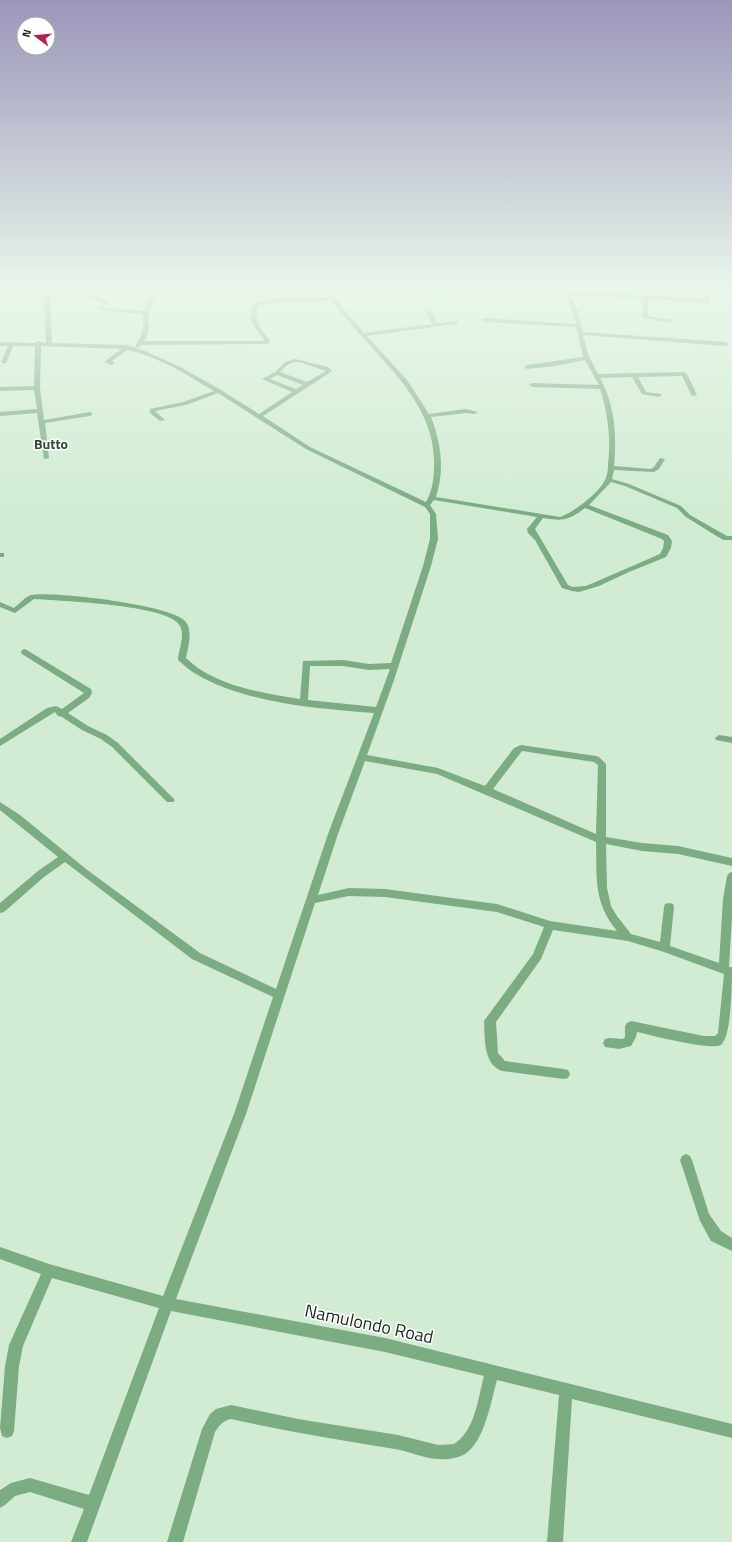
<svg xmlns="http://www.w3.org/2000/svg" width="732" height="1542" font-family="'Titillium Web',sans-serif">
<rect width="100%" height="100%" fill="#d1ecd3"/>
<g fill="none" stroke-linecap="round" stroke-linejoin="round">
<path fill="#7cac82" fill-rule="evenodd" d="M44 290H50L52 343 127 345 143 350 182 368 221 390 259 414 292 392 262 379 275 372 285 362 295 359 328 367 332 371 331 372 263 416 310 447 426 502C432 492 434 479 434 467 437 406 386 366 350 323 344 316 337 308 331 300L269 303 258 306C254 321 260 329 270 340L268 344 142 345 138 348 135 346C143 333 144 330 143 314L99 310 102 303 78 293 83 292 107 301 104 308 144 311 153 290H158C156 297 150 306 149 314 147 327 152 328 144 341H264C258 326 245 325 254 304L268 299 330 297 326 290H330L338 302 364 333 432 324 426 312 429 310 432 312 437 323 458 321V323L456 324 367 336 407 380 429 414 466 409 478 412 475 414 466 413 431 417C441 443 445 469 436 497L560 517C574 512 599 493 605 480 607 476 608 470 608 465 611 439 608 413 600 389L532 387 529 385 532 383 599 385 585 360 555 366 527 369 524 367 527 365 583 357 576 327 484 322 481 320 484 318 576 324 570 304 563 290H567L569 293H612L702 299H705L707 290H712L710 301 707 303 648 299V316L673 320V322L671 323 643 318 642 299 571 296 578 312 583 332 726 342 729 344 726 346 583 335 588 354 598 374 684 372 687 374 697 395 692 396 682 376 638 377 646 392 661 394 662 395 659 397 642 394 632 377 600 378C615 404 617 437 614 466L651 469 654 467 660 458 665 459 659 469 654 472 614 470 612 479 629 484 681 506 690 515 727 536H732V540H723L686 517 677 508 625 486 611 482 589 505 668 535 672 541 671 548 666 557 629 572 599 586 579 592 572 591 562 588 535 540 528 533 527 529 537 517 434 500 430 505 436 514 438 539 431 566 393 683 367 755 438 768 485 786 514 748 521 745 596 756 599 757 606 764V837L642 843 678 846 732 858V866L678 854 642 851 606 844 607 888 611 906 617 916 631 934 660 942 664 907 665 904 669 903 673 904 674 907 670 946 719 963 723 899 727 876 729 873 732 872V918L729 967H732C732 983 732 1035 721 1045 712 1051 650 1035 637 1032L636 1037 631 1046 619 1049 605 1047 603 1043 605 1039 609 1038 623 1039 625 1037V1026L627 1023 631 1021 704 1036H715L718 1033 724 974 664 952 628 941 553 930 541 959 496 1022 498 1053 505 1061 564 1069 568 1070 570 1074 568 1078 564 1079 502 1071C483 1064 485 1038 484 1021L533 954 544 927 497 912 385 897 349 896 315 903 246 1114 176 1299 385 1338 732 1424V1438L572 1399 563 1542H547L559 1395 497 1380C491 1401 485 1441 465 1454 458 1458 448 1460 439 1459 424 1459 409 1451 395 1449 340 1440 285 1431 231 1419 222 1421 220 1425 215 1432L183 1542H167L202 1429 210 1414 216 1409 231 1405 298 1419 398 1435 438 1445 454 1444C475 1431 478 1398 484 1376L385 1352 171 1311 87 1542H71L84 1509 30 1492 15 1496 5 1505 0 1508V1490L11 1483 30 1478 89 1495 159 1308 52 1278 23 1346 19 1366 14 1431 12 1436 7 1438 2 1436 0 1428 5 1366 9 1345 41 1274 0 1259V1247L49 1264 163 1296 234 1114 273 997 192 959 65 862 44 877 4 912 0 913V903L38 871 58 857 0 810V802L20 815 86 869 200 953 276 989 328 834 374 713C319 709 244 703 196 674 190 671 184 665 179 661L178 659C179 649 185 635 180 626 169 604 58 601 34 599L15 613 0 607V602L14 608C19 604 26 596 31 595 53 591 174 605 186 622 193 632 188 647 186 658 191 662 196 667 201 670 230 688 267 694 300 699L303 661 343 660 369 664 391 663 423 566 430 539V514L425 507 306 449 218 393 186 405 155 411 165 420 160 421 150 413V409L183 402 214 391C187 375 158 356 127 350L112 361 115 363 112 365 104 362 121 349 41 346 40 388 44 420 90 412 93 414 90 416 45 423 49 458 44 459 37 413 0 416V412L37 409 34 390 0 391V387L34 386 35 346H13L7 362 4 364 1 362 8 346H0V342L35 343 38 341 46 343ZM293 362H299L326 371 307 382 280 372 286 366ZM277 375 303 385 296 389 270 379ZM585 508 662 539 664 541 663 548 660 554 586 586 573 587 568 585 535 529 543 518C563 521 568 521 585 508ZM310 666H343L369 670 390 669 376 707 308 700ZM522 751 594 762 598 765 596 834 493 789ZM365 761 437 774 596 842C597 877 593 902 617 931L550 921 497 904 385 889 349 888 318 895 338 834Z
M427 290H455L447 294Z
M726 290H732V293Z
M0 553H4V557H0Z
M25 649 91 689 92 693 89 698 68 713 88 726 107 735 118 743 175 800 173 802H167L112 747 101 739 82 730 62 717 58 716 55 712 0 746V739L47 708 56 706 62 709 84 693 22 654 21 652 22 650Z
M719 735 732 737V743L716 740 715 738Z
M686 1154 690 1156 692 1160 709 1214 721 1231 732 1238V1251L711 1241 700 1221 680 1160 682 1156Z"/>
</g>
<linearGradient id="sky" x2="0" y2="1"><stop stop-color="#9a96ba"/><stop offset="0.57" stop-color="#eaf6eb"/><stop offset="1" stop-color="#eaf6eb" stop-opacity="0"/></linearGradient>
<rect width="732" height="506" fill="url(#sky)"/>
<g text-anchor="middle" stroke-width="3" stroke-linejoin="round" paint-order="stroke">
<g font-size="14" font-weight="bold" fill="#344b37" stroke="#fff">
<text x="51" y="449">Butto</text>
</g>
<g font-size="18" fill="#1c261d" stroke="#fff">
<text transform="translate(369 1324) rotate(12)" y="6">Namulondo Road</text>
</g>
</g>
<g transform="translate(36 36) rotate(286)"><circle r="19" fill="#ffffff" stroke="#a4a8a5"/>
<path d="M0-3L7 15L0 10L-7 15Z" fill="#b32149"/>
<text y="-6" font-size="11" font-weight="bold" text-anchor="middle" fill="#1c261d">N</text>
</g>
</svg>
